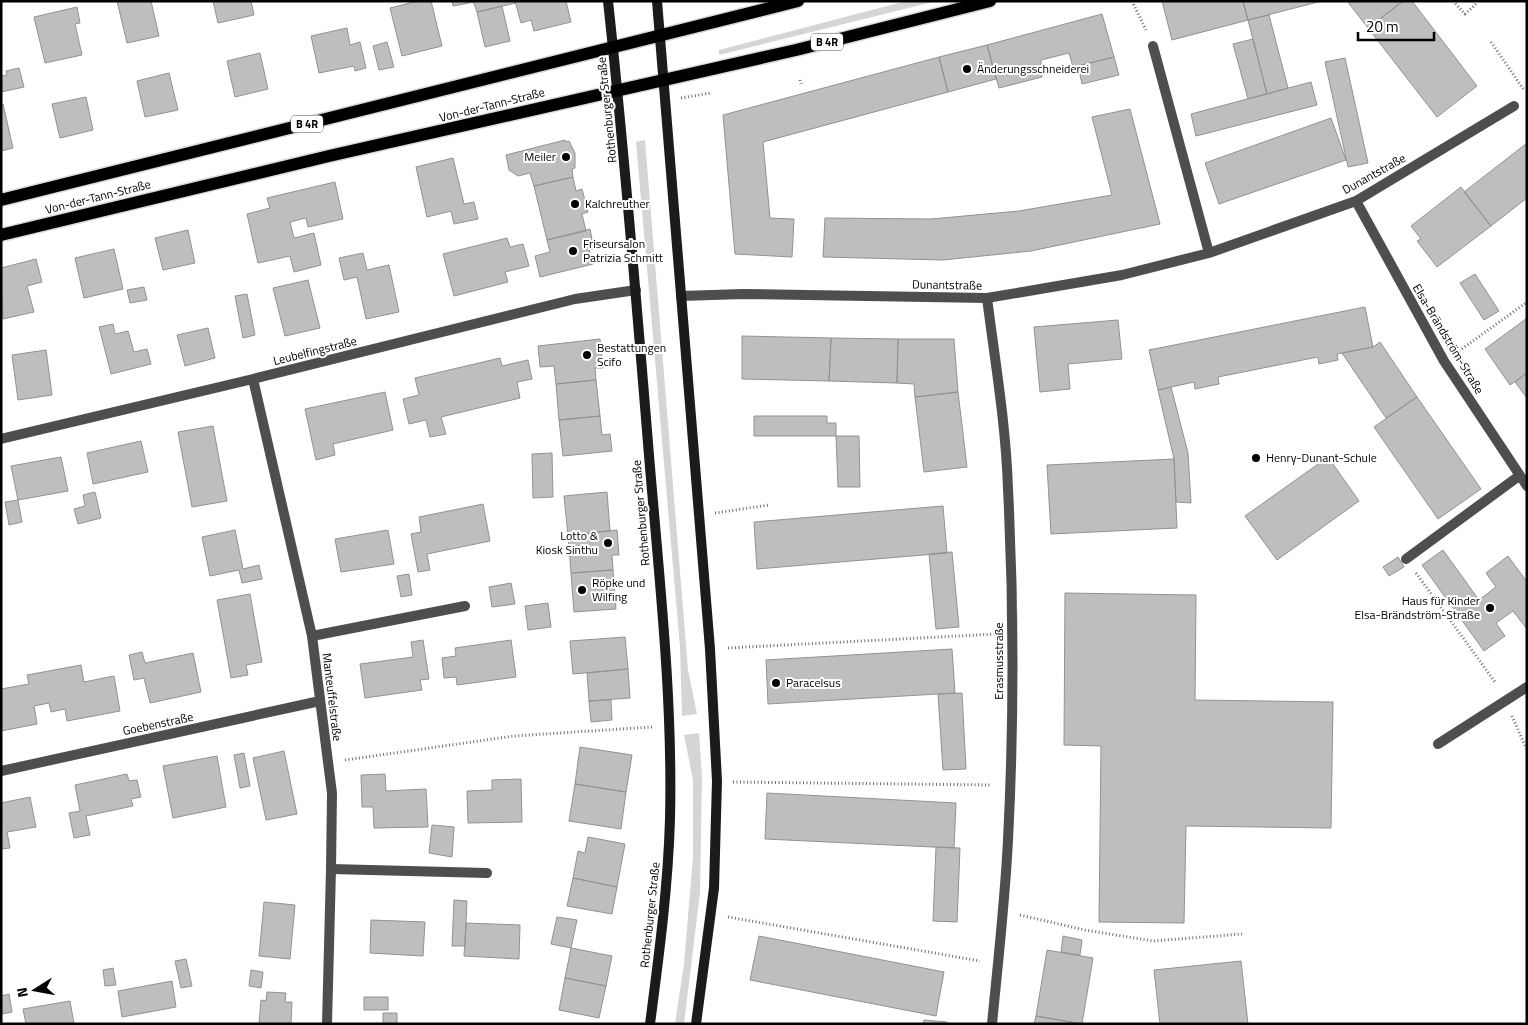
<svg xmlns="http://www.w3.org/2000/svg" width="1528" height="1025" font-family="'Titillium Web',sans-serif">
<rect width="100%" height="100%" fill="#fff"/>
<path fill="#d5d5d5" d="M906 1H937L719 55V50Z
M645 140 688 670 697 714 682 716 680 647 636 142Z
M699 733 702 776 700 893 684 1024H675L684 964 693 857V780L684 735Z"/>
<path fill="#bebebe" stroke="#929292" d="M117 1H151L159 36 127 43Z
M213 1H251L254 15 218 23Z
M418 1H431L442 46 402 56 390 8Z
M452 1H473L474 2 453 6Z
M515 1H566L571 22 534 31 531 20 521 23Z
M515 1 516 3 477 12 473 1Z
M1162 1H1243L1248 20 1172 40Z
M1243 1H1322L1248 20Z
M1347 1H1403L1368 28Z
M1403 1H1412L1477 86 1437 117 1368 28Z
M502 6 510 41 485 47 477 12Z
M77 7 80 23 75 24 82 55 45 63 34 17Z
M1102 14 1114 57 1073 67 1069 53 1041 60 1042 77 999 88 987 45Z
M1269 15 1288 88 1267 94 1248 20Z
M347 28 350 45 360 42 366 68 355 71 354 66 319 73 311 36Z
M1253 39 1267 94 1248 99 1233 44Z
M387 42 394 67 379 70 373 46Z
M987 45 996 79 948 92 939 57Z
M260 53 268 89 235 97 227 61Z
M939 57 948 92 763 142 770 218 794 219 792 257 735 254 723 115Z
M1114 57 1119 75 1082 84 1078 66Z
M1345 58 1368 163 1348 167 1325 62Z
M19 68 24 87 1 92V76L7 75 6 71Z
M169 73 178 110 145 117 137 81Z
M1311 82 1317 105 1196 136 1191 114Z
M86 97 93 130 60 138 52 104Z
M1 104H3L13 148 1 151Z
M1130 109 1160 224 1031 251 943 260 823 257 825 218 931 219 1019 211 1112 195 1092 117Z
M1331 118 1346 160 1219 204 1205 163Z
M565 140 566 142 569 141 575 153V168L572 169 573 177 534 186 530 173 518 176 509 170 506 155Z
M1527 143V198L1491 226 1464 192Z
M453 158 464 204 474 202 478 219 454 224 451 211 427 217 416 167Z
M573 177 576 191 582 189 588 212 582 214 586 231 547 240 534 186Z
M335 182 343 219 308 227 306 218 290 222 294 238 314 233 321 265 294 272 290 256 258 263 247 214 270 208 267 198Z
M1461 187 1491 226 1437 267 1417 241 1421 239 1411 226Z
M590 229 594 249 589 250 593 264 540 277 535 256 550 252 547 240Z
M188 230 195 263 163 270 155 238Z
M507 238 510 247 523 244 529 266 505 272 508 282 454 296 443 254Z
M114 249 123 289 84 298 75 258Z
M363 253 367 270 389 265 399 312 366 319 357 277 344 280 339 258Z
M36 259 42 282 27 286 34 312 3 319 1 268Z
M1475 274 1499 311 1484 320 1460 283Z
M308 280 320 328 285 336 273 288Z
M144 287 147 300 130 303 127 290Z
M247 294 255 335 243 338 235 296Z
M1365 307 1373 347 1337 354 1338 360 1319 364 1318 357 1218 377 1219 384 1195 389 1194 382 1158 390 1149 350Z
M1527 318V373L1510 385 1485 349Z
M1118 320 1122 359 1068 364 1070 389 1040 392 1034 327Z
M113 324 115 334 128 331 134 352 147 349 151 364 111 374 99 327Z
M208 328 215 358 185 366 177 335Z
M742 336 831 338 829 381 742 379Z
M831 338 898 339 897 383 829 381Z
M600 339 603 368H595L596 380 556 384 554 366 540 367 538 346Z
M898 339H954L958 392 915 397 914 384 897 383Z
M1380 342 1417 397 1386 418 1342 353 1373 347Z
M46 350 52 395 18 400 12 355Z
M500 358 502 366 528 360 532 379 517 382 520 398 441 417 446 434 430 437 426 420 409 424 403 399 419 395 415 378Z
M1527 373V398L1515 382Z
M596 380 600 416 559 420 556 384Z
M1171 387 1188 453 1191 503 1176 502 1174 459 1158 390Z
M385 392 393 430 333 444 335 455 316 460 305 409Z
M958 392 967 467 924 472 915 397Z
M1417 397 1481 489 1438 519 1374 427Z
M600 416 602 435 610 434 612 451 563 456 559 420Z
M754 416H827V423H836V436H754Z
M213 426 227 501 192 507 178 432Z
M836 436H859L860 487H838Z
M141 441 148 472 93 484 87 453Z
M552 453 553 497 533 498 532 454Z
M61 457 68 491 18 500 11 466Z
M1328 457 1359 501 1277 560 1245 516Z
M1174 459 1177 528 1051 534 1047 465Z
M95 492 101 518 78 524 74 509 85 506 83 495Z
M607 492 610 531 568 535 564 496Z
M18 500 22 522 9 525 5 502Z
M483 504 490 541 427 554 430 570 418 572 411 534 421 532 419 517Z
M943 506 947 553 757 569 754 522Z
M235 530 243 569 259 565 262 579 242 583 239 570 210 576 202 537Z
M388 530 394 564 341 572 335 539Z
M617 530 619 555H612L613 570 571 573 568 535Z
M1443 550 1479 600 1496 587 1486 573 1508 556 1527 582V629L1513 611 1496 623 1505 636 1484 651 1422 565Z
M952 552 959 627 936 629 929 554Z
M1398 557 1404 567 1389 576 1383 567Z
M613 570 616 609 574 612 571 573Z
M409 574 412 595 401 597 397 576Z
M511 583 515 604 492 607 489 587Z
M1065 593 1196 595 1195 700 1333 702 1331 828 1186 826 1184 923 1099 922 1101 746 1064 745Z
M250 594 262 662 246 665 248 675 231 678 217 600Z
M548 603 551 627 528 630 525 606Z
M625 637 628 669 573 674 570 641Z
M423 640 429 679 420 680 422 690 365 698 360 664 413 657 411 642Z
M511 640 516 677 457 685 456 677 444 678 442 658 456 656 455 648Z
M952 649 955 693 768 704 766 660Z
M142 652 145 663 193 653 201 692 150 703 144 678 134 680 129 655Z
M81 665 84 682 114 676 120 711 67 721 65 709 51 712 49 703 34 706 37 724 1 731V689L29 684 27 675Z
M628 669 630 698 589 701 587 673Z
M962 693 966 769 943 770 938 694Z
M611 700 612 720 591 722 589 701Z
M580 747 632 755 626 792 575 784Z
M284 751 297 814 266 820 253 758Z
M244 753 250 786 240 788 234 755Z
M217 756 226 807 173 818 163 766Z
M127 774 129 781 137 780 141 797 131 799 133 806 86 816 90 835 74 838 69 813 80 811 75 785Z
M385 774 386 791 426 789 428 827 374 828 373 807H362L361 775Z
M521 779 522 822 468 823 467 791 492 790V780Z
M575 784 626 792 621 829 569 821Z
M767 793 956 803 954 848 765 839Z
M30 797 36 827 7 832 10 848 1 849V803Z
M432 825 454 827 452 857 429 853Z
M588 837 625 844 617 887 573 878 578 851 585 853Z
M936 847 960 848 957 922 933 921Z
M573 878 617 887 612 914 567 906Z
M454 900 467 901 465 946H452Z
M264 902 295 905 290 959 259 956Z
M557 917 577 920 571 948 551 944Z
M371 920 425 922 423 956 370 953Z
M466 923 520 925 519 959 464 956Z
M759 936 944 972 936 1016 750 980Z
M1063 936 1082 940 1080 955 1061 952Z
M571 948 612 956 606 986 565 978Z
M1047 950 1093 958 1082 1024 1036 1016Z
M186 959 192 986 181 988 175 961Z
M1241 961 1248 1024H1160L1154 970Z
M113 968 116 985 105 986 103 970Z
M251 970 263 972 261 988 249 986Z
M565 978 606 986 599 1018 559 1010Z
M172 981 176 1007 122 1017 118 991Z
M267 992 286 993 285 1002H292L291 1024H259L261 1000 266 1001Z
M9 994 12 1012 2 1014 1 996Z
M364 997H388V1010H364Z
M70 1001 74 1024H26L23 1009Z
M383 1013H397V1024H383Z
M1036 1016 1082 1024H1034Z
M924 1020 947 1022V1024H923Z"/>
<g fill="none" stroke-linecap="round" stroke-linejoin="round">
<g stroke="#dbdbdb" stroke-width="15">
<path id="primary" d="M1 200 798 1
M1 235 329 156 796 50 990 1"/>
</g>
<path stroke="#707070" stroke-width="3" stroke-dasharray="1 2.5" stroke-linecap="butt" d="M1132 1 1146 30
M1453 1 1465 14 1477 3
M1491 42 1524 90
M800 80 801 84
M681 98 711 93
M1459 351 1527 302
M715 513 769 505
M1416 573 1495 682
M728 648 996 634
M1512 716 1527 750
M345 760 514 736 652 727
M733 782 992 785
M1020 915 1085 930 1153 941 1242 934
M728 917 980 961"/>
<path stroke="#4e4e4e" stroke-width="10" d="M1406 559 1519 476
M312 636 465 606
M1438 744 1527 687
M331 869 487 873"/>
<path stroke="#4e4e4e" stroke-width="10" d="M1153 46 1209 253
M1356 201 1444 361 1527 486
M681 296 743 294 987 298 1122 275 1209 253 1356 201 1514 106
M987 298C995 361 1006 425 1008 489 1014 606 1014 723 1008 840 1005 901 998 962 992 1024
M253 379 312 636 328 762 332 793 331 869 327 1024
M1 439 253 379 575 299 636 290
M1 771 320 701"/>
<path stroke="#1b1b1b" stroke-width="10" d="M608 1C624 148 636 295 648 443 658 568 673 693 670 819 668 888 659 955 650 1024
M657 1 710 649 717 781 714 888 696 1024"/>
<use href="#primary" stroke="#000" stroke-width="12"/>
</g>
<g fill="#000" stroke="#fff" stroke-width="2">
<circle cx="967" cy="69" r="5"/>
<circle cx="566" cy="157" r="5"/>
<circle cx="575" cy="204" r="5"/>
<circle cx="573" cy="251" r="5"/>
<circle cx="587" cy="355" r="5"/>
<circle cx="1256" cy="458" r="5"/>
<circle cx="608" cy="543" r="5"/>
<circle cx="582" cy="590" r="5"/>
<circle cx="1490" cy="608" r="5"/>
<circle cx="776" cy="683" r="5"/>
</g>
<g text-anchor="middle" stroke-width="4" stroke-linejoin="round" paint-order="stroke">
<g fill="#fff" stroke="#4c4c4c" stroke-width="1">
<rect x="811" y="33.5" width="32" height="17" rx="4"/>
<rect x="291" y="115.5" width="32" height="17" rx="4"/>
</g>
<g font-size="11" font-weight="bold" fill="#000">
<text x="827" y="46">B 4R</text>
<text x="307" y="128">B 4R</text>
</g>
<g font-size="12" fill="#000" stroke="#fff" text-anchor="start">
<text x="977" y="73">Änderungsschneiderei</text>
<text x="556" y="161" text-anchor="end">Meiler</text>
<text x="585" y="208">Kalchreuther</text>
<text x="583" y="248">Friseursalon<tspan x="583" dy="14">Patrizia Schmitt</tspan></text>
<text x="597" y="352">Bestattungen<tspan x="597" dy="14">Scifo</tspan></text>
<text x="1266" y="462">Henry-Dunant-Schule</text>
<text x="598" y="540" text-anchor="end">Lotto &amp;<tspan x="598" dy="14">Kiosk Sinthu</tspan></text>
<text x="592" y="587">Röpke und<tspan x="592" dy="14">Wilfing</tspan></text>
<text x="1480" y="605" text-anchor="end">Haus für Kinder<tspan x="1480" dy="14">Elsa-Brändström-Straße</tspan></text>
<text x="786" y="687">Paracelsus</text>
</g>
<g font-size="12" fill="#000" stroke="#fff">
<text transform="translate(492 105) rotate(-14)" y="4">Von-der-Tann-Straße</text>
<text transform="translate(607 110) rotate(-96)" y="4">Rothenburger Straße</text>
<text transform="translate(1374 174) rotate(-29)" y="4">Dunantstraße</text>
<text transform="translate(98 197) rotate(-14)" y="4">Von-der-Tann-Straße</text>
<text transform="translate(947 285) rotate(1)" y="4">Dunantstraße</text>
<text transform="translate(1448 339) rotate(59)" y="4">Elsa-Brändström-Straße</text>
<text transform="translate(315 351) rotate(-14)" y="4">Leubelfingstraße</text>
<text transform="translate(641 513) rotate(-95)" y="4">Rothenburger Straße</text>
<text transform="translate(999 661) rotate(-90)" y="4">Erasmusstraße</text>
<text transform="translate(332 697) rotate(83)" y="4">Manteuffelstraße</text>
<text transform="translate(158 724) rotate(-12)" y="4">Goebenstraße</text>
<text transform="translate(650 915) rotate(-84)" y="4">Rothenburger Straße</text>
</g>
</g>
<rect width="1528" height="1025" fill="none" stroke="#000000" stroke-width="5"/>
<g transform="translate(35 990) rotate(259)" stroke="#ffffff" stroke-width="4" paint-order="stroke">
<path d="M0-4L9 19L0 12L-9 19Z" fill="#000000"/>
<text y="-8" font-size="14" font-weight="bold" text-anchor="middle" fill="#000000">N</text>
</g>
<path d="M1358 32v8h76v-8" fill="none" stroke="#000000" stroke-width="2.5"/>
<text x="1366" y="32" font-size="15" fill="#000000" stroke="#ffffff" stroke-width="4" paint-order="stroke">20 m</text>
</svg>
